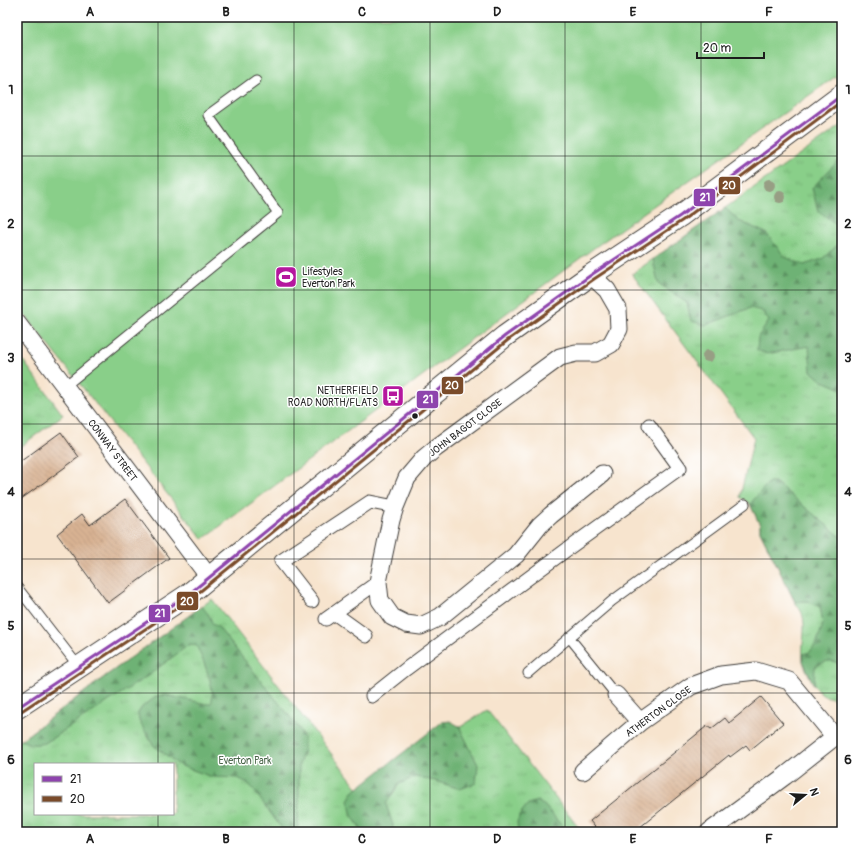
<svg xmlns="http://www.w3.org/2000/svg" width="859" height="849" font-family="Pangolin,sans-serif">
<defs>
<pattern id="grass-tufts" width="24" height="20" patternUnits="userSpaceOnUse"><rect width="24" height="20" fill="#89cf89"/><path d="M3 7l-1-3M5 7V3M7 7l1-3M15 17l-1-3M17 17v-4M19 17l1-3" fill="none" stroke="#76b176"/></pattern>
<pattern id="forest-firs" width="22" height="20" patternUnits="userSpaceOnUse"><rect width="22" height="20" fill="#6eb275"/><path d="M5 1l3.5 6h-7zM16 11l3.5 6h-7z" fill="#5a905f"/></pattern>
<pattern id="building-back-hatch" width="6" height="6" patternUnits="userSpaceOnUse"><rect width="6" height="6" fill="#d8b293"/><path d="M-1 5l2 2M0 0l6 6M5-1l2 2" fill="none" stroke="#b9987e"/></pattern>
</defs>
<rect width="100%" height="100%" fill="#fff"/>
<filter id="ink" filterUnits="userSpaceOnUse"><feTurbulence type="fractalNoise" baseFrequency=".025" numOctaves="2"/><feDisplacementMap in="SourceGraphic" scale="8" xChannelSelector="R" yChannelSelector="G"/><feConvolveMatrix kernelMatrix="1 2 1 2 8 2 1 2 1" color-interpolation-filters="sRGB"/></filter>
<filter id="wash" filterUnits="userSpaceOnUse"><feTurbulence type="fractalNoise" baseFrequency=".012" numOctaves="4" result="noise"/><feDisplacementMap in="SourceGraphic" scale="16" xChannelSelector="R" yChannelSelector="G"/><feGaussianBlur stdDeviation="0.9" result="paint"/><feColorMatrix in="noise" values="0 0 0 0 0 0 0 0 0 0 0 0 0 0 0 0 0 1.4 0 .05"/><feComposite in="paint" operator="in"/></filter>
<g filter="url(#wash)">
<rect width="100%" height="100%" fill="#f7e4ce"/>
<path fill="url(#grass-tufts)" stroke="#527652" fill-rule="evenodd" d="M842 125V697C823 702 815 688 808 673 806 669 803 664 803 659 801 644 807 628 802 613 800 609 797 605 795 602L760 531V525L750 504 740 497 754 438 632 274Z
M17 352 63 415 17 449Z
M212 599 360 791 487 710 582 832H17V743L107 675ZM35 764H173V814H35Z"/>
<path fill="url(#forest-firs)" stroke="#456748" d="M842 158V225L835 223 818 211 812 188 836 163Z
M725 208 739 221 766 233 785 257 804 265 822 259 842 241V389L821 380 811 371 809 346 767 354 757 350 758 337 769 321 762 311 750 308 706 325 691 321 687 303 658 283 653 259Z
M769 482H775L842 538V665C831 659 826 660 815 667L814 686 803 661V654L810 652 817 642 823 624 820 607 807 601 795 602 760 531V525L750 504Z
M202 606C206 612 212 618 212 624L218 627 299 728 304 738V750L299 765V802L298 827 293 831 283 830 249 784 238 778 212 777 179 765 153 745 139 721 138 713 142 707 157 696 166 695 207 704 211 703C217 691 202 657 196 645L190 644 146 677 45 743C34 745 31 745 21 740L107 675Z
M450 721 459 726 478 765 476 783 460 789 435 781 415 777 399 784 386 804 393 825 392 832H363L352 816 348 800 353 792 442 722Z
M537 801 545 806 567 832H518L517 822 520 814 528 804Z"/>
<path fill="#89cf89" stroke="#527652" d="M17 17H842V72L594 248 203 539 17 305Z"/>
<g id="blocks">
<path fill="url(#building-back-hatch)" d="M61 432 79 457 17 502V464Z
M125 499 169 558 108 603 57 534 82 514 90 525Z
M761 697 783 723 750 750 746 745 730 757 729 755 634 832H599L590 821 707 726 711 729 725 718 729 723Z"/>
</g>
</g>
<g filter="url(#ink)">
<use href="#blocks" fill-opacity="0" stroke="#3d3a37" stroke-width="1"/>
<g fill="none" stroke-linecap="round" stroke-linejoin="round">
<g stroke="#3d3a37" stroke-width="11">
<path id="service" d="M65 386 278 213 208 115 256 80
M17 587 79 667
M569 637 616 695
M528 673 612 601 745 504"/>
</g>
<g stroke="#3d3a37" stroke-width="15">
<path id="pedestrian" d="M312 601 281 561 370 502 395 507
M334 613 366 636
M326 619 378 582
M372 696 406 669 573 545 680 468 649 425"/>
</g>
<g stroke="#3d3a37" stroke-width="19">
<path id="minor" d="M591 275 607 290 618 309 619 329 611 344 595 353H576L560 357 436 448 424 458 407 478 395 507 391 520 378 582 380 600 392 617 406 624 421 626 440 617 516 555 540 525 551 515 602 474
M17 323 209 577
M616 695 640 722
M583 771 640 722 691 686 721 675 756 671 789 681 835 737
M709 832 785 776 842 731"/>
</g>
<g stroke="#3d3a37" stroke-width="23">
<path id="tertiary" d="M17 708 189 594 505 336 591 275 680 216 842 95"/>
</g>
<use href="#service" stroke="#fff" stroke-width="9"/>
<use href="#pedestrian" stroke="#fff" stroke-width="13"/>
<use href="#minor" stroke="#fff" stroke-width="17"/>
<use href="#tertiary" stroke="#fff" stroke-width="21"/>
<g stroke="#fff" stroke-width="6">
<path id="bus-1" d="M17 708 189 594 505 336 591 275 680 216 842 95"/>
</g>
<g stroke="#fff" stroke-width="6">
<path id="bus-2" d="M20 712 192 598 508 340 594 279 683 220 842 101"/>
</g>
<use href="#bus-1" stroke="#8e44ad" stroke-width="3"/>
<use href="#bus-2" stroke="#7a4b2a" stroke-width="3"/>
</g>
<g fill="#979e84">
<circle cx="769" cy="185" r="6"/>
<circle cx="780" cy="197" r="6"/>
<circle cx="708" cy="356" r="6"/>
</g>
</g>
<path fill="none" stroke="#1c1c1c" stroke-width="1" stroke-opacity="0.55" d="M158 17V764M294 17V832M430 17V832M565 17V832M701 17V832M17 156H842M17 290H842M17 424H842M17 559H842M17 693H842M158 814V832"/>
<defs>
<g id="stadium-square" transform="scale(1.15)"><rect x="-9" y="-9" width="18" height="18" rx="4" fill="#b5179e" stroke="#fff"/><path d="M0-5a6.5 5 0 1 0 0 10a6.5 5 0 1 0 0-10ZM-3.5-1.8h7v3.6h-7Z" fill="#fff"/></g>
<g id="bus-square" transform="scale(1.15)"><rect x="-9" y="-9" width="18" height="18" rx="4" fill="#b5179e" stroke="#fff"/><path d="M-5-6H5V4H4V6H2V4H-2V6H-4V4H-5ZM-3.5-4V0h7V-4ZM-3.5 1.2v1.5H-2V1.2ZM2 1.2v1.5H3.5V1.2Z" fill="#fff"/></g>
</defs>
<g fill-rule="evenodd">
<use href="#stadium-square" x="286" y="277"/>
<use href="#bus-square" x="393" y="396"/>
</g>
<circle fill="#1c1c1c" stroke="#fff" stroke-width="1.5" cx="415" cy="416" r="3.5"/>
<g text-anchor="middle" stroke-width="3" stroke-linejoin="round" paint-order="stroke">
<g font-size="10" fill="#1c1c1c" stroke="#fff" text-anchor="start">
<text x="302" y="275">Lifestyles<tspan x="302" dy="12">Everton Park</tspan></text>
<text x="378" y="394" text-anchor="end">NETHERFIELD<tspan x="378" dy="12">ROAD NORTH/FLATS</tspan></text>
</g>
<g font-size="10" fill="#1c1c1c" stroke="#fff">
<text transform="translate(465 427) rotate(-37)" y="4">JOHN BAGOT CLOSE</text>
<text transform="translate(113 450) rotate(53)" y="4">CONWAY STREET</text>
<text transform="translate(658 711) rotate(-36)" y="4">ATHERTON CLOSE</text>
</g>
<g font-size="10" fill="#486448" stroke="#fff">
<text x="245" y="764">Everton Park</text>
</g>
</g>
<g stroke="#fff" stroke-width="1.5">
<rect x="718" y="176" width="23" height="19" rx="4" fill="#7a4b2a"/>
<rect x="693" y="188" width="23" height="19" rx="4" fill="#8e44ad"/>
<rect x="441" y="376" width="23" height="19" rx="4" fill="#7a4b2a"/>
<rect x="416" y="390" width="23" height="19" rx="4" fill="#8e44ad"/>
<rect x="176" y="591" width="23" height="20" rx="4" fill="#7a4b2a"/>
<rect x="148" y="604" width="23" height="19" rx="4" fill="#8e44ad"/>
</g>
<g font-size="11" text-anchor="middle" font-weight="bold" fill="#fff">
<text x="729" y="189">20</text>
<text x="705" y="201">21</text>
<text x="452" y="389">20</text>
<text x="428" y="403">21</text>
<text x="187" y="605">20</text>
<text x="160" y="617">21</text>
</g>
<rect width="859" height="849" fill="none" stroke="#fff" stroke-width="44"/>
<rect x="34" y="763" width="140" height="52" fill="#ffffff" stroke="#a4a4a4"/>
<rect x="42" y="776" width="20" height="6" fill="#8e44ad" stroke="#a4a4a4"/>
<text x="70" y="783" font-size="12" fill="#1c1c1c">21</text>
<rect x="42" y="796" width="20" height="6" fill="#7a4b2a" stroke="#a4a4a4"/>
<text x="70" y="803" font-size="12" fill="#1c1c1c">20</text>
<g transform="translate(805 795) rotate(72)" stroke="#ffffff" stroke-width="3" paint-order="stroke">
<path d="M0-3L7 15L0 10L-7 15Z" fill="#1c1c1c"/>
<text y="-6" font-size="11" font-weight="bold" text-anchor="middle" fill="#1c1c1c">N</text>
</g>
<path d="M697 52v6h67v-6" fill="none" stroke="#1c1c1c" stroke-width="2"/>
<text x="703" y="52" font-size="12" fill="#1c1c1c" stroke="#ffffff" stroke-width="3" paint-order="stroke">20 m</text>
<rect x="22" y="22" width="815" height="805" fill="none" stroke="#1c1c1c" stroke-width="1.5"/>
<g font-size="13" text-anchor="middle" font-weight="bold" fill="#1c1c1c">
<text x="90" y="16">A</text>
<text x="226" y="16">B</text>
<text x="362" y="16">C</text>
<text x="497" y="16">D</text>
<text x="633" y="16">E</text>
<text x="769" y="16">F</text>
<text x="11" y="94">1</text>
<text x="848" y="94">1</text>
<text x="11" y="228">2</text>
<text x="848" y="228">2</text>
<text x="11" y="362">3</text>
<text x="848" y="362">3</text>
<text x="11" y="496">4</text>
<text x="848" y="496">4</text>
<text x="11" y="630">5</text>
<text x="848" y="630">5</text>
<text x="11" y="764">6</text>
<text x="848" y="764">6</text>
<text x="90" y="843">A</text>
<text x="226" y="843">B</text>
<text x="362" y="843">C</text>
<text x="497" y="843">D</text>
<text x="633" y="843">E</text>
<text x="769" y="843">F</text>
</g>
</svg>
